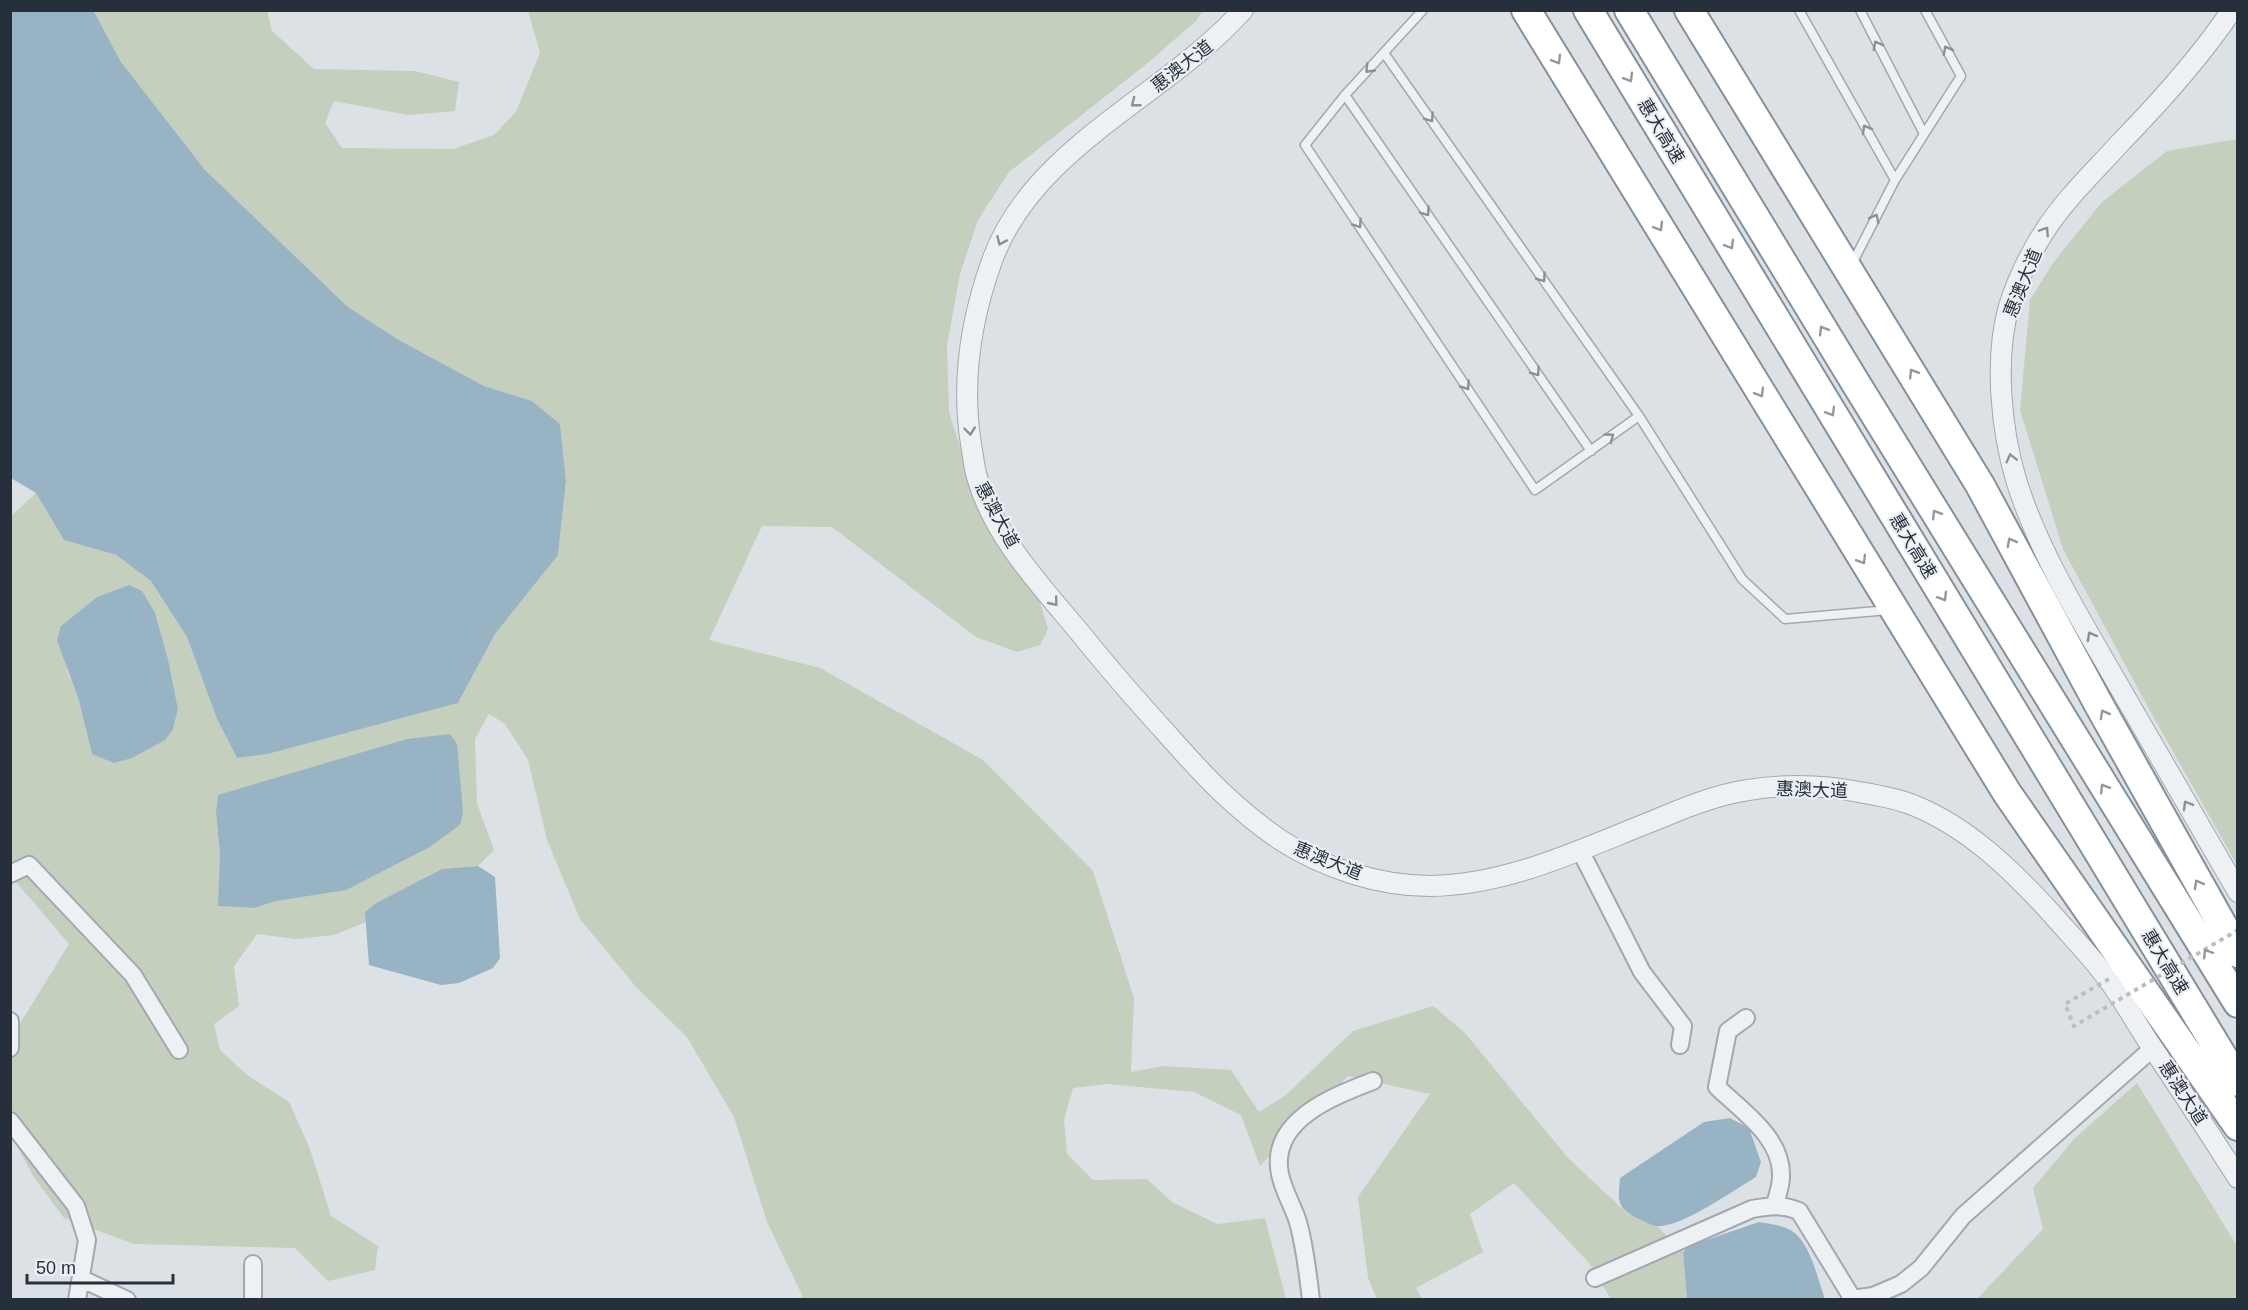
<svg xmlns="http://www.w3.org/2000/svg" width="2248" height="1310" font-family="Arial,'Noto Sans SC',sans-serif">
<rect width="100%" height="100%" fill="#dce1e5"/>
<path fill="#c4cfbd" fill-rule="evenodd" d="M93 11H267L272 31 314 69 415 71 459 82 455 111 408 115 334 101 325 123 342 148 453 149 494 135 516 112 540 53 528 11H1203L1196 21 1144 66 1009 172 978 220 960 274 947 346 949 412 980 511 1040 602 1048 629 1040 645 1017 652 976 637 832 527 762 526 709 640 820 668 983 760 1093 871 1134 998 1131 1072 1164 1066 1231 1070 1259 1112 1286 1095 1353 1031 1433 1006 1465 1033 1569 1159 1628 1214 1658 1227 1683 1252 1687 1299H1611L1589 1263 1514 1183 1470 1214 1483 1252 1416 1288 1422 1299H1377L1368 1278 1358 1197 1430 1094 1348 1076 1260 1166 1241 1115 1194 1092 1107 1084 1073 1088 1064 1120 1067 1154 1093 1180 1147 1179 1172 1202 1217 1224 1265 1218 1286 1299H800L802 1295 767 1222 734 1117 687 1037 636 987 580 919 547 840 528 760 505 724 489 714 475 739 477 803 494 850 478 866 442 869 376 903 365 912 366 922 334 935 296 939 257 934 234 966 239 1006 214 1024 220 1050 247 1075 289 1102 310 1149 331 1216 378 1246 375 1270 328 1281 295 1248 134 1244 64 1218 33 1176 11 1134 10 1040 69 944 11 876V516L36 493 64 540 116 555 151 581 187 637 217 719 237 758 268 754 458 703 495 634 558 555 566 481 560 424 532 401 484 386 399 340 348 307 205 170 121 62ZM129 585 155 613 168 659 178 709 173 729 92 754 79 701 67 671 61 626 97 597ZM216 813 275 901 254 908 219 906 220 854Z
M2237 139H2238L2237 865 2150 711 2063 549 2020 410 2030 300 2053 263 2102 202 2167 151Z
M2137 1083 2237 1246V1299H1977L2043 1229 2033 1188 2075 1138Z"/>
<path fill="#98b3c4" d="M93 10 121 62 205 170 348 307 399 340 484 386 532 401 560 424 566 481 558 555 495 634 458 703 268 754 237 758 217 719 187 637 151 581 116 555 64 540 36 493 11 478V11Z
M129 585 142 591 155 613 168 659 178 709 173 729 165 740 132 758 114 763 92 754 79 701 57 640 61 626 97 597Z
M450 734 457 744 463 812 460 825 428 848 346 890 276 901 254 908 218 906 220 854 216 813 218 795 407 739Z
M478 866 495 877 500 958 493 968 459 983 441 985 369 965 365 912 376 903 442 869Z
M1730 1118 1749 1128 1761 1162 1756 1177C1736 1189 1677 1230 1656 1226 1651 1225 1644 1221 1639 1219 1616 1208 1618 1201 1620 1178L1704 1122Z
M1759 1222C1770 1224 1782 1225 1792 1231 1810 1242 1818 1280 1825 1299H1687L1683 1252 1689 1246Z"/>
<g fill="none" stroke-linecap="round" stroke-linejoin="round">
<g stroke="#a2a8af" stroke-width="11">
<path id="service" d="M1423 10 1345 95 1305 145 1535 490 1639 416 1742 579 1785 619 1889 610
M1799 10 1895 180
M1860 10 1924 134
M1384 53 1639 416
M1345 95 1591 451
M1852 264 1895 180 1961 76 1925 10"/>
</g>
<g stroke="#a2a8af" stroke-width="20">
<path id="minor" d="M1580 850 1642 972 1683 1026 1680 1045
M10 874 29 865 133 975 179 1050
M1746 1018 1728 1031 1717 1087C1742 1111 1783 1138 1781 1177 1781 1186 1777 1196 1775 1205
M10 1021V1048
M10 1121 76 1206 87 1240 77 1300
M1595 1278 1752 1209C1769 1206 1781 1204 1799 1211L1851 1296 1859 1298 1873 1296 1901 1284 1921 1268 1963 1216 2153 1048
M82 1279 127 1300
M253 1300V1264
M1311 1300C1308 1274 1305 1247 1298 1222 1293 1206 1283 1190 1280 1174 1269 1120 1334 1096 1373 1081"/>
</g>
<g stroke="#a2a8af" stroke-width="22">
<path id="tertiary" d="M1243 10C1166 96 1035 146 993 258 971 318 961 381 971 444 973 455 974 467 977 477 994 537 1042 587 1081 634 1109 669 1138 702 1168 735 1204 776 1236 810 1282 841 1324 868 1379 886 1430 886 1509 885 1581 849 1653 821 1684 808 1715 795 1748 790 1785 784 1823 785 1859 792 1877 795 1896 798 1913 805 1968 827 2013 871 2052 914 2071 936 2093 958 2110 982 2123 1000 2134 1019 2146 1038 2177 1084 2208 1131 2238 1178
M2232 10C2199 59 2161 101 2120 143 2094 172 2065 199 2044 232 2030 254 2017 281 2009 306 1994 359 2001 431 2017 483 2040 555 2083 623 2120 688 2159 756 2198 824 2238 892"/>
</g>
<g stroke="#84909b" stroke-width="32">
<path id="motorway" d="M1526 10 2007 793 2238 1126
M1588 10 2238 1082
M1629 10 1855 382 2238 1003
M1689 10 1980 485 2099 705 2238 953"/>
</g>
<use href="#service" stroke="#eef1f4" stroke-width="8"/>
<use href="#minor" stroke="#eef1f4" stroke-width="16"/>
<use href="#tertiary" stroke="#eef1f4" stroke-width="20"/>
<use href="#motorway" stroke="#fff" stroke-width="28"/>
<path stroke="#babfc4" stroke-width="4" stroke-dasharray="4.5 4.5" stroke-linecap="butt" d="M2109 979 2065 1004 2074 1026 2238 930"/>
</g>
<defs><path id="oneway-chevron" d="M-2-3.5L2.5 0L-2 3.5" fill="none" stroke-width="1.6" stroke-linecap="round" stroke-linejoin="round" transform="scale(1.5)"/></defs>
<g stroke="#8a9098">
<use href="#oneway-chevron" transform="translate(1877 45) rotate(-118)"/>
<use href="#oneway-chevron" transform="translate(1947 50) rotate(-118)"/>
<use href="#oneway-chevron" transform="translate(1369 69) rotate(134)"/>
<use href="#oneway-chevron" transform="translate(1135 103) rotate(142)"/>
<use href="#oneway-chevron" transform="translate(1430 118) rotate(55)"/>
<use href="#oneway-chevron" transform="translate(1866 129) rotate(-119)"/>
<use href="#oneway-chevron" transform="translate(1426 212) rotate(55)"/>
<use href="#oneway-chevron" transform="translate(1875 218) rotate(-63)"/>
<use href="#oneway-chevron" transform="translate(1358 224) rotate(56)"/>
<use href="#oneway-chevron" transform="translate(2045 231) rotate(-57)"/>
<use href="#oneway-chevron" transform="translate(1001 241) rotate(114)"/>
<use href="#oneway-chevron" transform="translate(1542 278) rotate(55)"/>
<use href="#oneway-chevron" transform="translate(1536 372) rotate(55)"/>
<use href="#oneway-chevron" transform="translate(1466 386) rotate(56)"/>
<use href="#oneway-chevron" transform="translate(970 431) rotate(84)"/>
<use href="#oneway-chevron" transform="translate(1610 437) rotate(-36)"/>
<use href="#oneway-chevron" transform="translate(2011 458) rotate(-104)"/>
<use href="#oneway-chevron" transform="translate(1054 602) rotate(51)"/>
<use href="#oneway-chevron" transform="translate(2091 636) rotate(-119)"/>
<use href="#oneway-chevron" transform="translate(2187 805) rotate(-120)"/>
</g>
<g stroke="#92989d">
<use href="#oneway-chevron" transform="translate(1557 60) rotate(59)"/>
<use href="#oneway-chevron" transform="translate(1629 78) rotate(59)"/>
<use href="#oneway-chevron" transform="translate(1659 227) rotate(59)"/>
<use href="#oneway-chevron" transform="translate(1730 245) rotate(59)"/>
<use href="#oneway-chevron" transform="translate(1823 330) rotate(-121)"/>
<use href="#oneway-chevron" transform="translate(1913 373) rotate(-122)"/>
<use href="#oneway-chevron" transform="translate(1760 393) rotate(59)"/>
<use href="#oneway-chevron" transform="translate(1831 412) rotate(59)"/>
<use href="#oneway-chevron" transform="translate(1936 514) rotate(-122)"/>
<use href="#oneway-chevron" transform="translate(2011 542) rotate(-118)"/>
<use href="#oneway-chevron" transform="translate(1862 560) rotate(59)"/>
<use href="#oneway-chevron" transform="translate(1943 597) rotate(59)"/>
<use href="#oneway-chevron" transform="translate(2104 714) rotate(-119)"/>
<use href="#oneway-chevron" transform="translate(2104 788) rotate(-122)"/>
<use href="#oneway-chevron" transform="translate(2198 884) rotate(-119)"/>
<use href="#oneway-chevron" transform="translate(2207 953) rotate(-122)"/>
</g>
<g text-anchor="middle" stroke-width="4.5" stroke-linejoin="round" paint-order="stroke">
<g font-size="18" fill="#26303b" stroke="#ebeff3">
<text transform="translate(1182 66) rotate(-38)" y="6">惠澳大道</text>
<text transform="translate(1661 131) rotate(59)" y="6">惠大高速</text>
<text transform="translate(2023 283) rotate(-68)" y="6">惠澳大道</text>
<text transform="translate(997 515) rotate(62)" y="6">惠澳大道</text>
<text transform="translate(1913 546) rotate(59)" y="6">惠大高速</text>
<text transform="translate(1812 790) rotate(2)" y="6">惠澳大道</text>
<text transform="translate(1328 861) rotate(22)" y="6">惠澳大道</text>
<text transform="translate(2165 962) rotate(59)" y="6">惠大高速</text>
<text transform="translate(2183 1093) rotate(57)" y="6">惠澳大道</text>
</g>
</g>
<rect width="2248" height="1310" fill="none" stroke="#26303b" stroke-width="24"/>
<path d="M27 1274v9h146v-9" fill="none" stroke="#26303b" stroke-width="3"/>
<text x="36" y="1274" font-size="18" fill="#26303b" stroke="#ebeff3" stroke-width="4.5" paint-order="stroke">50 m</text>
</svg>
